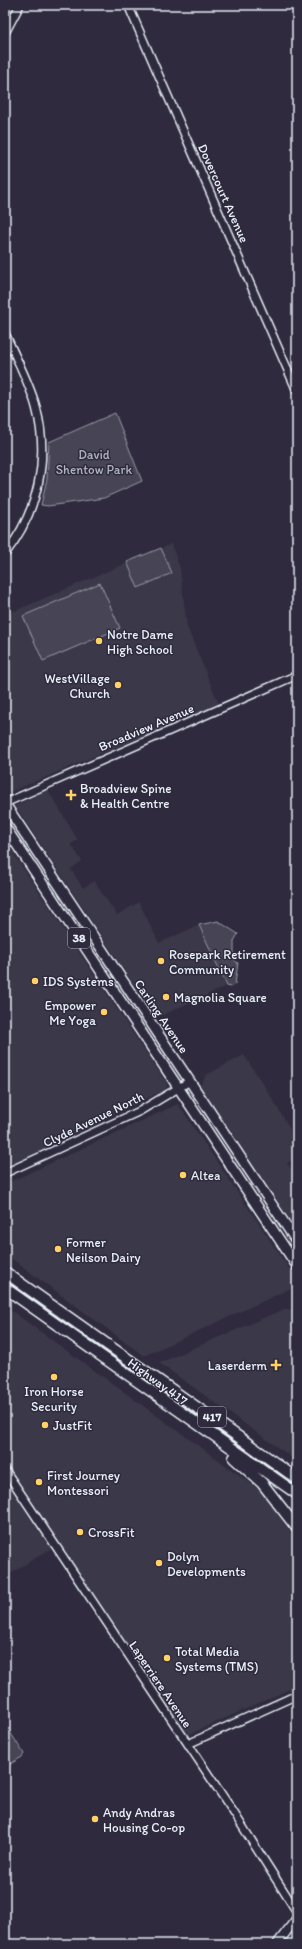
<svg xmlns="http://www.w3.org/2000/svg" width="302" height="1949" font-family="Itim,sans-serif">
<rect width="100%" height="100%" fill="#2f2a3d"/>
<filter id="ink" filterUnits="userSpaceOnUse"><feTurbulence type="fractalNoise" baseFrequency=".025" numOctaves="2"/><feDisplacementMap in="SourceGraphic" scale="8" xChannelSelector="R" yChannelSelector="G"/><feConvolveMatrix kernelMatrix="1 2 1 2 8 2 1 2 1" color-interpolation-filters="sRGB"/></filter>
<g filter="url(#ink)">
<path fill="#3b3749" d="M171 544 180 568 187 627 219 704 8 793 5 790V615Z
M48 790 78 840 71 844 82 861 71 869 83 888 94 881 117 915 139 902 159 943 199 925 227 986 156 1018 15 806Z
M5 841 167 1084 166 1089 5 1168Z
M244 1055 272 1098 297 1141V1157L287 1163 297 1177V1230L200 1086 206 1075Z
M178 1104 297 1280V1283L296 1286 144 1356 5 1254V1184Z
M5 1306 260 1490 297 1541V1686L188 1735 60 1543 5 1577Z
M284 1309H297V1461L159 1363Z"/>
<path fill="#464455" stroke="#979aa6" d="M115 413 142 481 104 498 48 506 41 505 47 479 49 442Z
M161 548 172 573 138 588 127 562Z
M100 583 120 628 43 661 23 616Z
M218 921 238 934 234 941V960L238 963 235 984 230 987 227 986 199 925Z
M5 1724 24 1754 22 1757 5 1767Z"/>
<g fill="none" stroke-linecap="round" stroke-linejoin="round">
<g stroke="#e8f1f8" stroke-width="10">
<path id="tertiary" d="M128 5 297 391
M5 33 20 5
M5 333C15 357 29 381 36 407 50 459 38 512 5 554
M5 803 297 675
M5 1173 140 1111 190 1081
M5 1470 232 1810 297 1912
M188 1744 297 1695"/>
</g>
<g stroke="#e8f1f8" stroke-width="11">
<path id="secondary" d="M277 1944 297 1918"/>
</g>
<g stroke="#e8f1f8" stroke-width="12">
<path id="primary" d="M5 804 297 1242
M5 827 297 1266"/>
</g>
<g stroke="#e8f1f8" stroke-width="13">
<path id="motorway" d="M5 1272C102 1342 201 1409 297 1479
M5 1288 297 1494
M234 1458 262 1483 297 1528"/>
</g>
<use href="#tertiary" stroke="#2f2a3d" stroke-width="7"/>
<use href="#secondary" stroke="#2f2a3d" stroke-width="8"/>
<use href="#primary" stroke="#2f2a3d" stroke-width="9"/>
<use href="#motorway" stroke="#2f2a3d" stroke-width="10"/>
</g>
</g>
<g fill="#ffd166" stroke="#2f2a3d" stroke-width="1.5">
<circle cx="99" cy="641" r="4"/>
<circle cx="118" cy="685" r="4"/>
<path d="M69 789h4v4h4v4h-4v4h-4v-4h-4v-4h4z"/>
<circle cx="161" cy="961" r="4"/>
<circle cx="35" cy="981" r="4"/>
<circle cx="166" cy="997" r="4"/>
<circle cx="104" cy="1012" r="4"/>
<circle cx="183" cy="1175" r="4"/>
<circle cx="58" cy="1249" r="4"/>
<path d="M274 1359h4v4h4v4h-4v4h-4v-4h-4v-4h4z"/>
<circle cx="54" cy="1377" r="4"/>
<circle cx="45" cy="1425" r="4"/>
<circle cx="39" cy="1482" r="4"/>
<circle cx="80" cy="1532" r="4"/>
<circle cx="159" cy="1563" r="4"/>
<circle cx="167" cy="1658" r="4"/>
<circle cx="95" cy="1819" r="4"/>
</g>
<g text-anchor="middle" stroke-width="3" stroke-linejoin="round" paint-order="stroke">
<g fill="#2f2a3d" stroke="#b0b5c0" stroke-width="1">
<rect x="68" y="928" width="22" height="20" rx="3"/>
<rect x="198" y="1407" width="28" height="20" rx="3"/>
</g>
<g font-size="12" font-weight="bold" fill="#e8f1f8">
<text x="79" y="942">38</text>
<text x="212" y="1421">417</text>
</g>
<g font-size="13" fill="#e8f1f8" stroke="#2f2a3d">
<text transform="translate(224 193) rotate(66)" y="5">Dovercourt Avenue</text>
<text transform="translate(146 727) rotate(-23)" y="5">Broadview Avenue</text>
<text transform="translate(162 1016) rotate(56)" y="5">Carling Avenue</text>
<text transform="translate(93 1119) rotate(-26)" y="5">Clyde Avenue North</text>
<text transform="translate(158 1381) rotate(36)" y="5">Highway 417</text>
<text transform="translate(161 1684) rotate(56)" y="5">Laperriere Avenue</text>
</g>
<g font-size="13" fill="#afb4bf" stroke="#2f2a3d">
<text x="94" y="459">David<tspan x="94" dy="15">Shentow Park</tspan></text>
</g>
<g font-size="13" fill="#e8f1f8" stroke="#2f2a3d" text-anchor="start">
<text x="107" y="639">Notre Dame<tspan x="107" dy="15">High School</tspan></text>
<text x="110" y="683" text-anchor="end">WestVillage<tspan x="110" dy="15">Church</tspan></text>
<text x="80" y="793">Broadview Spine<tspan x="80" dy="15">&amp; Health Centre</tspan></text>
<text x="169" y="959">Rosepark Retirement<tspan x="169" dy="15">Community</tspan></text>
<text x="43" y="986">IDS Systems</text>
<text x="174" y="1002">Magnolia Square</text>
<text x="96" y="1010" text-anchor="end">Empower<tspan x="96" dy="15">Me Yoga</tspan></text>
<text x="191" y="1180">Altea</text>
<text x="66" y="1247">Former<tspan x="66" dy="15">Neilson Dairy</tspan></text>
<text x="267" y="1370" text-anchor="end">Laserderm</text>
<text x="54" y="1396" text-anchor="middle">Iron Horse<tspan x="54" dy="15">Security</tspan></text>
<text x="53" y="1430">JustFit</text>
<text x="47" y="1480">First Journey<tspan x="47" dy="15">Montessori</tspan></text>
<text x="88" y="1537">CrossFit</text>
<text x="167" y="1561">Dolyn<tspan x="167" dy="15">Developments</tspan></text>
<text x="175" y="1656">Total Media<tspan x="175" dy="15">Systems (TMS)</tspan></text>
<text x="103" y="1817">Andy Andras<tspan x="103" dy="15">Housing Co-op</tspan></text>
</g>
</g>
<rect width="302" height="1949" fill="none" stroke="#2f2a3d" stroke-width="20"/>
<rect x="10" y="10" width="282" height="1929" fill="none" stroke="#e8f1f8" stroke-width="1.5" filter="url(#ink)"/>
</svg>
